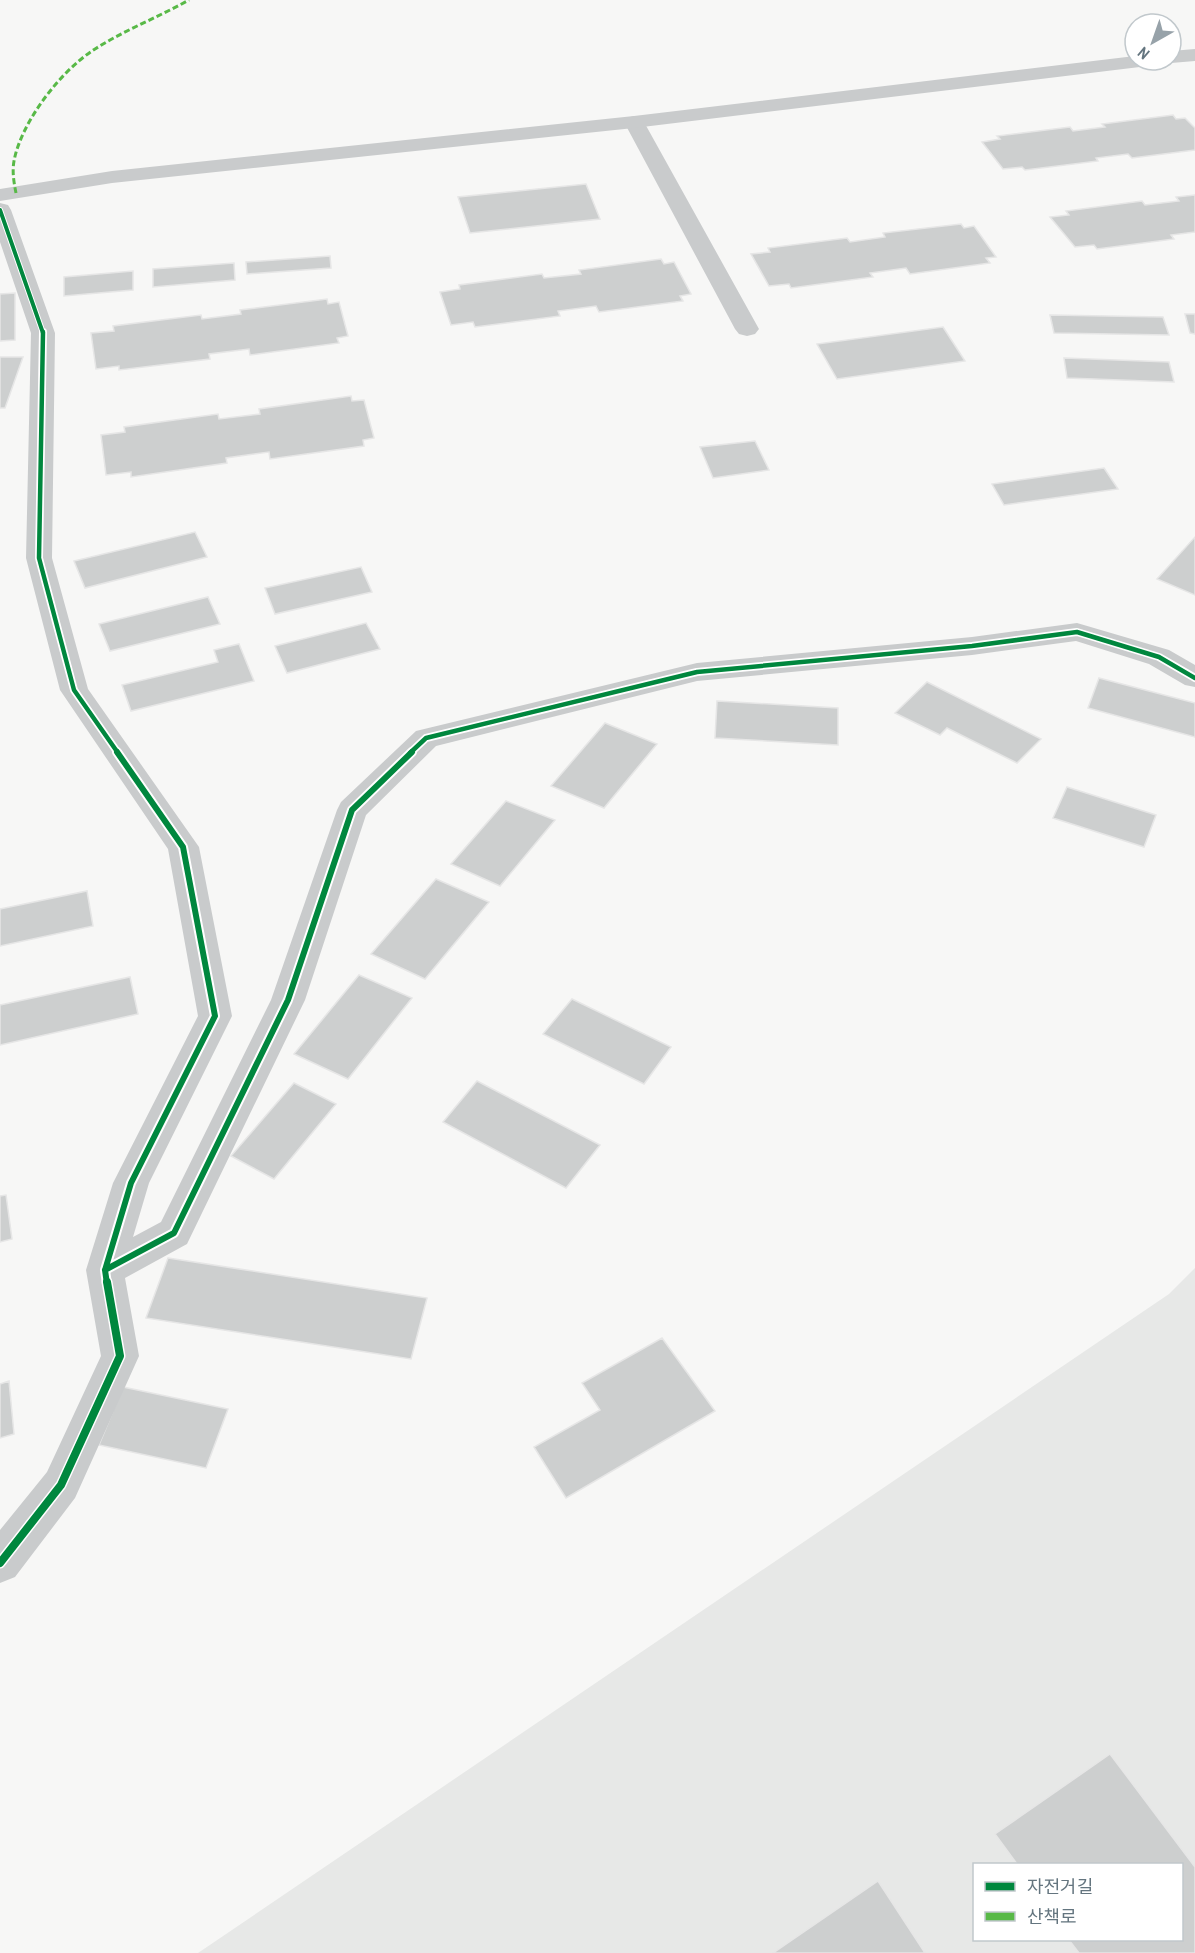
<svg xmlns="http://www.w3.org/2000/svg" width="1195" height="1953" font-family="'Archivo Narrow','Noto Sans KR',sans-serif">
<rect width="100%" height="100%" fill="#f7f7f6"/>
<path fill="#e7e8e7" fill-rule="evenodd" d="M1195 1268V1953H198L1169 1294ZM974 1864H1182V1940H974Z"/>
<path fill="#cdcfcf" stroke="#e6e6e6" stroke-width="1.5" d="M1173 115 1176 119 1185 118 1195 128V150L1132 158 1128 154 1096 158 1098 161 1025 170 1022 167 1003 169 982 142 1000 139 997 136 1070 127 1073 131 1105 127 1102 124Z
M586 184 600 219 470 233 458 197Z
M1195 195V232L1171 235 1174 239 1097 249 1094 245 1075 247 1050 217 1069 215 1066 211 1142 201 1145 205 1179 201 1176 197Z
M961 224 964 228 974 226 996 257 986 258 990 263 910 274 906 268 870 273 873 277 791 288 789 284 769 286 751 254 770 252 768 248 847 238 850 242 885 237 883 233Z
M330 256 331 268 247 274 246 262Z
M661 259 664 264 674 262 691 294 680 296 683 301 599 312 596 306 558 311 560 316 475 327 473 322 451 325 440 292 460 289 459 285 542 274 544 278 581 274 579 270Z
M234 263 235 280 153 287V269Z
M133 271V290L64 296V277Z
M15 293V340L0 341V294Z
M327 299 328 304 339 302 348 336 337 338 339 343 250 355 249 349 209 354 210 359 119 370V366L96 369 91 333 114 331 113 326 201 315 202 319 241 314 240 310Z
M1185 314H1195V334L1190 333Z
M1050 315 1163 317 1169 335 1054 333Z
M943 327 965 361 837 379 817 344Z
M0 357H23L5 408H0Z
M1064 358 1169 362 1174 382 1067 378Z
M351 396 352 401 364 400 374 438 363 440 364 446 270 459 269 452 226 458 227 463 131 477V472L106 475 101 435 125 432 124 427 218 414 219 419 260 414 259 409Z
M755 441 769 470 713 478 700 447Z
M1104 468 1118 489 1004 505 992 484Z
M195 532 207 557 85 588 74 561Z
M1195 537V595L1157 579Z
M361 567 372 592 275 614 265 588Z
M208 597 220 624 110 651 99 624Z
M366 623 380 649 287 673 275 646Z
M239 644 254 681 131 711 122 685 218 662 214 650Z
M1099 678 1195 703V737L1088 708Z
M927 682 1041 739 1017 763 947 728 940 735 895 713Z
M717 701 838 708V745L715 738Z
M605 723 657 744 604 808 551 786Z
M1067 787 1156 815 1144 847 1053 818Z
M506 801 555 820 500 886 451 864Z
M436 879 489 902 425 979 371 954Z
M87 891 93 926 0 946V909Z
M359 975 412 998 348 1079 294 1054Z
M130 977 138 1014 0 1045V1005Z
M572 999 671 1047 644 1084 543 1034Z
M477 1081 600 1145 566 1188 443 1122Z
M294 1083 336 1104 274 1179 231 1156Z
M6 1195 12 1239 0 1242V1196Z
M168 1258 427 1298 411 1359 146 1318Z
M662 1338 715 1411 566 1498 534 1447 600 1410 582 1383Z
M9 1381 14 1434 0 1438V1384Z
M123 1387 228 1409 206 1468 99 1445Z
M1110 1754 1195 1867V1953H1079L1069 1940H1182V1864H1017L995 1834Z
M878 1881 925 1953H773Z"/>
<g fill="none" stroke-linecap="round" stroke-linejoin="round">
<path fill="#c9cbcc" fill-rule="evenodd" d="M634 116 641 118 644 122 759 329 755 334 747 336 739 334 735 329 624 122 627 118Z
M0 203 8 205 11 210 55 333 52 558 88 689 199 847 232 1016 149 1183 133 1237 161 1222 271 1000 337 810 341 802 416 731 697 663 972 637 1077 623 1169 650 1195 665V687L1185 685 1149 664 1076 641 972 655 697 681 436 746 366 815 305 1000 187 1244 125 1278 139 1356 75 1498 15 1577 0 1583V1530L47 1472 101 1356 86 1270 113 1183 198 1016 168 849 60 690 26 558 31 333 0 242Z"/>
<path fill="#c9cbcc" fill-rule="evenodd" d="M1195 49V61L1171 63 1163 60H1171V51Z
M1135 56V60H1158L1155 64 1148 66 634 128 112 183 0 201V189L112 171 634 116Z"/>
<path stroke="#58b947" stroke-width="3" stroke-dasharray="6 3" stroke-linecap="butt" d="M16 193C14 183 12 172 14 161 21 123 59 73 92 51 122 31 157 18 189 0"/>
<g stroke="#fff" stroke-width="6">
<path id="cycleway-far3" d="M0 210 43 333"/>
</g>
<g stroke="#fff" stroke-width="8">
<path id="cycleway-far2" d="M43 332 39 558 74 690 118 753
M410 753 426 738 697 672 972 646 1077 632 1159 657 1195 678"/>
</g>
<g stroke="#fff" stroke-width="10">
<path id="cycleway-far1" d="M105 1270 174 1233 288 1000 352 810 412 752
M107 1284 105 1270 131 1183 215 1016 183 847 117 752"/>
</g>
<g stroke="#fff" stroke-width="11">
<path id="cycleway" d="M0 1563 61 1485 120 1356 107 1282"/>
</g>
<use href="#cycleway-far3" stroke="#00873e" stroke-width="4"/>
<use href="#cycleway-far2" stroke="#00873e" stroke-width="4.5"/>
<use href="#cycleway-far1" stroke="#00873e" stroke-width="6"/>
<use href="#cycleway" stroke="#00873e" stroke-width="8"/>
</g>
<rect x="973" y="1863" width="210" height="78" fill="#ffffff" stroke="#c1c8cc" stroke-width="1.5"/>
<rect x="985" y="1882" width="30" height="9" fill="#00873e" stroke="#c1c8cc" stroke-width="1.5"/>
<text x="1027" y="1893" font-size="18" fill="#64757f">자전거길</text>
<rect x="985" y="1912" width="30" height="9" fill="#58b947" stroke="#c1c8cc" stroke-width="1.5"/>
<text x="1027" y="1923" font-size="18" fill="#64757f">산책로</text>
<g transform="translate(1153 42) rotate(220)"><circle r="28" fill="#ffffff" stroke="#c1c8cc" stroke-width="1.5"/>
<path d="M0-4.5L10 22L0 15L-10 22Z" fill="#97a2a9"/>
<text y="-9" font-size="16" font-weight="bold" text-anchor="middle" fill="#64757f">N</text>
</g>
</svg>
